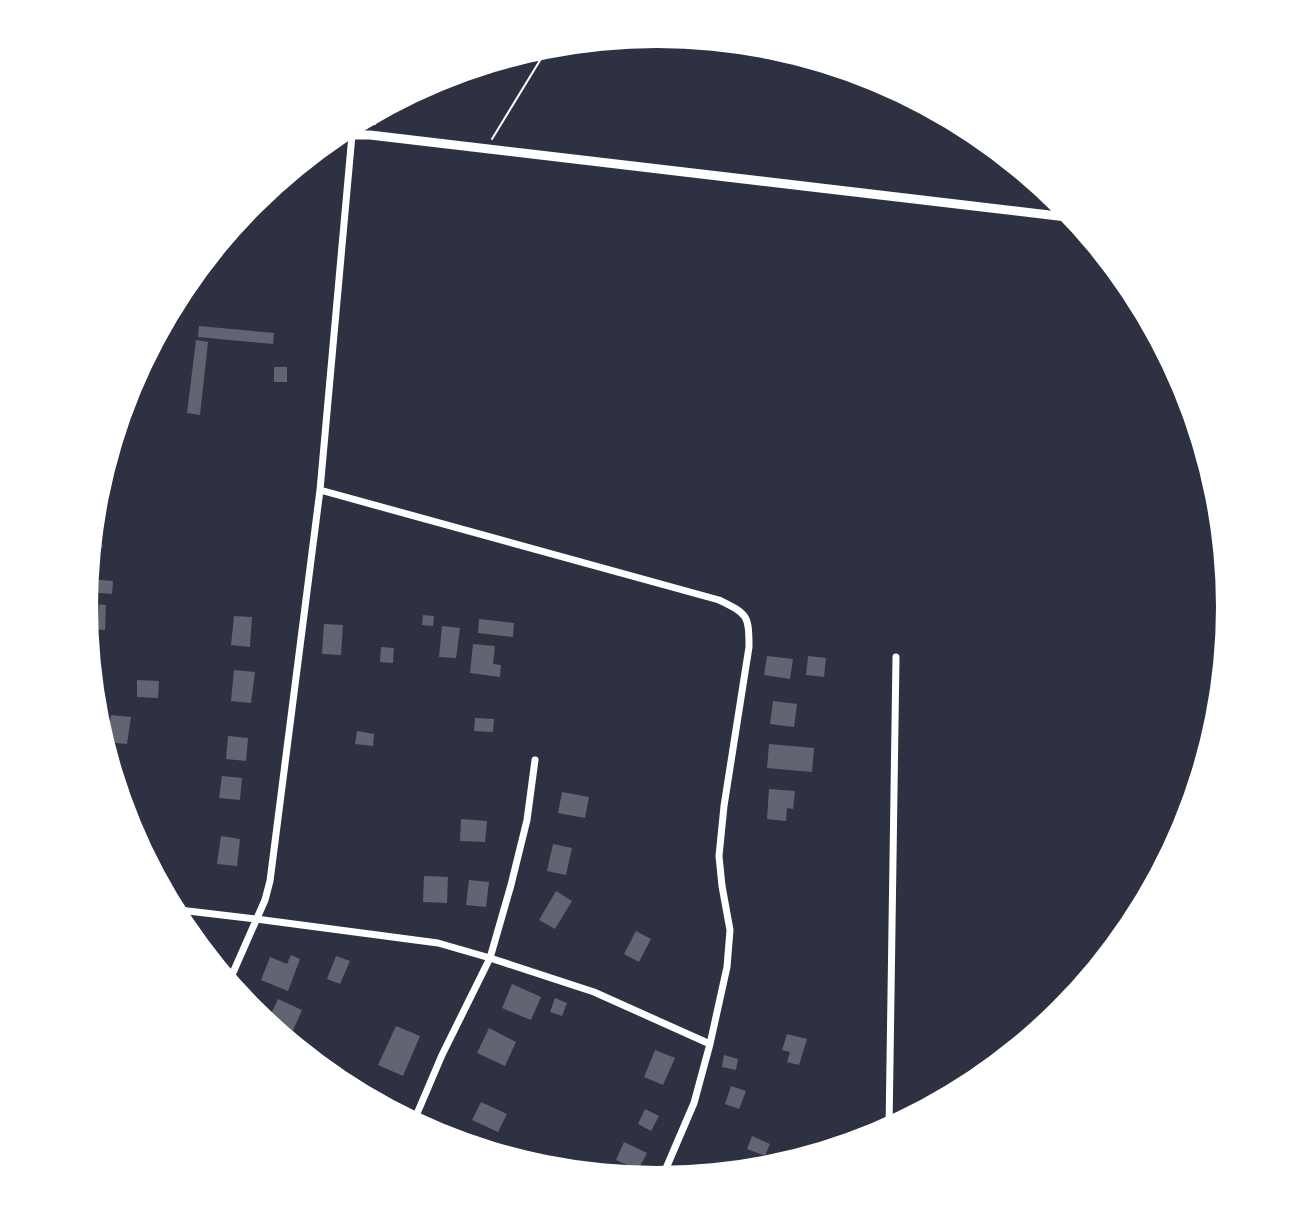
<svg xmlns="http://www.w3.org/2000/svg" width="1313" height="1214" font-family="Mulish,sans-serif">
<rect width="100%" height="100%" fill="#2d3142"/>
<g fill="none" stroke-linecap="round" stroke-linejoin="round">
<path stroke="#4f5d75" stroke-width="4" d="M90 542 101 546"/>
</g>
<path fill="#626471" d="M199 326 274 333 273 344 198 337Z
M196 340 208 342 200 415 187 413Z
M274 367H287V382H274Z
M90 579 113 581 112 594 89 592Z
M90 604 106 605 105 630 89 629Z
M423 615 434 616 433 626 422 625Z
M234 616 252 617 250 647 231 645Z
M479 619 514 623 513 637 478 633Z
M324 624 343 625 341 655 322 654Z
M442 626 460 628 456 658 439 657Z
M473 644 495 646 493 664 501 665 500 677 470 673Z
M381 647 394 648 393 663 380 662Z
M767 656 793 659 790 679 764 675Z
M808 656 826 658 824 677 806 675Z
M234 670 255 672 251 703 231 701Z
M137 680 159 681 158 698 137 697Z
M773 701 797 704 794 727 770 724Z
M111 715 131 717 127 744 107 742Z
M475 718 494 719 493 732 474 731Z
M357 731 374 734 373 746 355 744Z
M228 736 248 738 246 761 226 759Z
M769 744 814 748 812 772 767 768Z
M222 776 242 778 240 800 219 798Z
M769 789 795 791 793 809 787 808 786 821 767 819Z
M562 792 589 797 585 818 558 813Z
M461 819 487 821 485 842 460 841Z
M221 836 240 839 237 866 217 864Z
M553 844 572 848 566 875 547 871Z
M424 876 448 877 447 903 423 902Z
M469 880 489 882 486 907 466 905Z
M556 891 572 901 555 929 539 920Z
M636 931 651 939 639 962 624 954Z
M291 955 300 959 288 991 261 980 270 957 287 964Z
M336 956 350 961 340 984 327 979Z
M512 984 541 997 531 1020 502 1008Z
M555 998 567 1003 562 1016 550 1012Z
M278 999 302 1010 291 1035 267 1023Z
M396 1026 420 1036 403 1076 378 1065Z
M489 1028 516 1042 505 1066 477 1053Z
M787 1034 807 1039 799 1065 787 1062 790 1052 782 1050Z
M655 1050 675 1058 663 1085 644 1077Z
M724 1055 738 1059 736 1070 722 1067Z
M731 1086 746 1091 739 1109 725 1104Z
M481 1102 507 1114 498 1132 472 1120Z
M645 1109 659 1116 651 1131 638 1124Z
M451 1131 472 1140 470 1146 448 1140Z
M752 1136 770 1144 765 1156 747 1149Z
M624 1142 647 1153 638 1170 616 1160Z
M587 1162 600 1168 597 1174 582 1173Z"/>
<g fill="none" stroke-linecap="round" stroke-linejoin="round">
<path stroke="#fff" stroke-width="2" d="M375 124 383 107
M492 139 550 44"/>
<path stroke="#fff" stroke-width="7" d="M320 490 719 600C747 614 749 614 749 647L724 806 719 856 722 886 730 930 727 967 710 1044 694 1103 661 1180
M171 909 256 919 438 943 490 958 594 992 710 1044
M228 984 265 900 270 881 320 490 352 135
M413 1123 442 1055 490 958 511 885 527 820 535 760
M889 1129 896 657"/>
<path stroke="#fff" stroke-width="9" d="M336 132 352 135H370L1075 218"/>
</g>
<path d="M0 0H1313V1214H0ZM98 607a559 559 0 1 1 1118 0a559 559 0 1 1-1118 0Z" fill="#fff" fill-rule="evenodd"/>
</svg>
